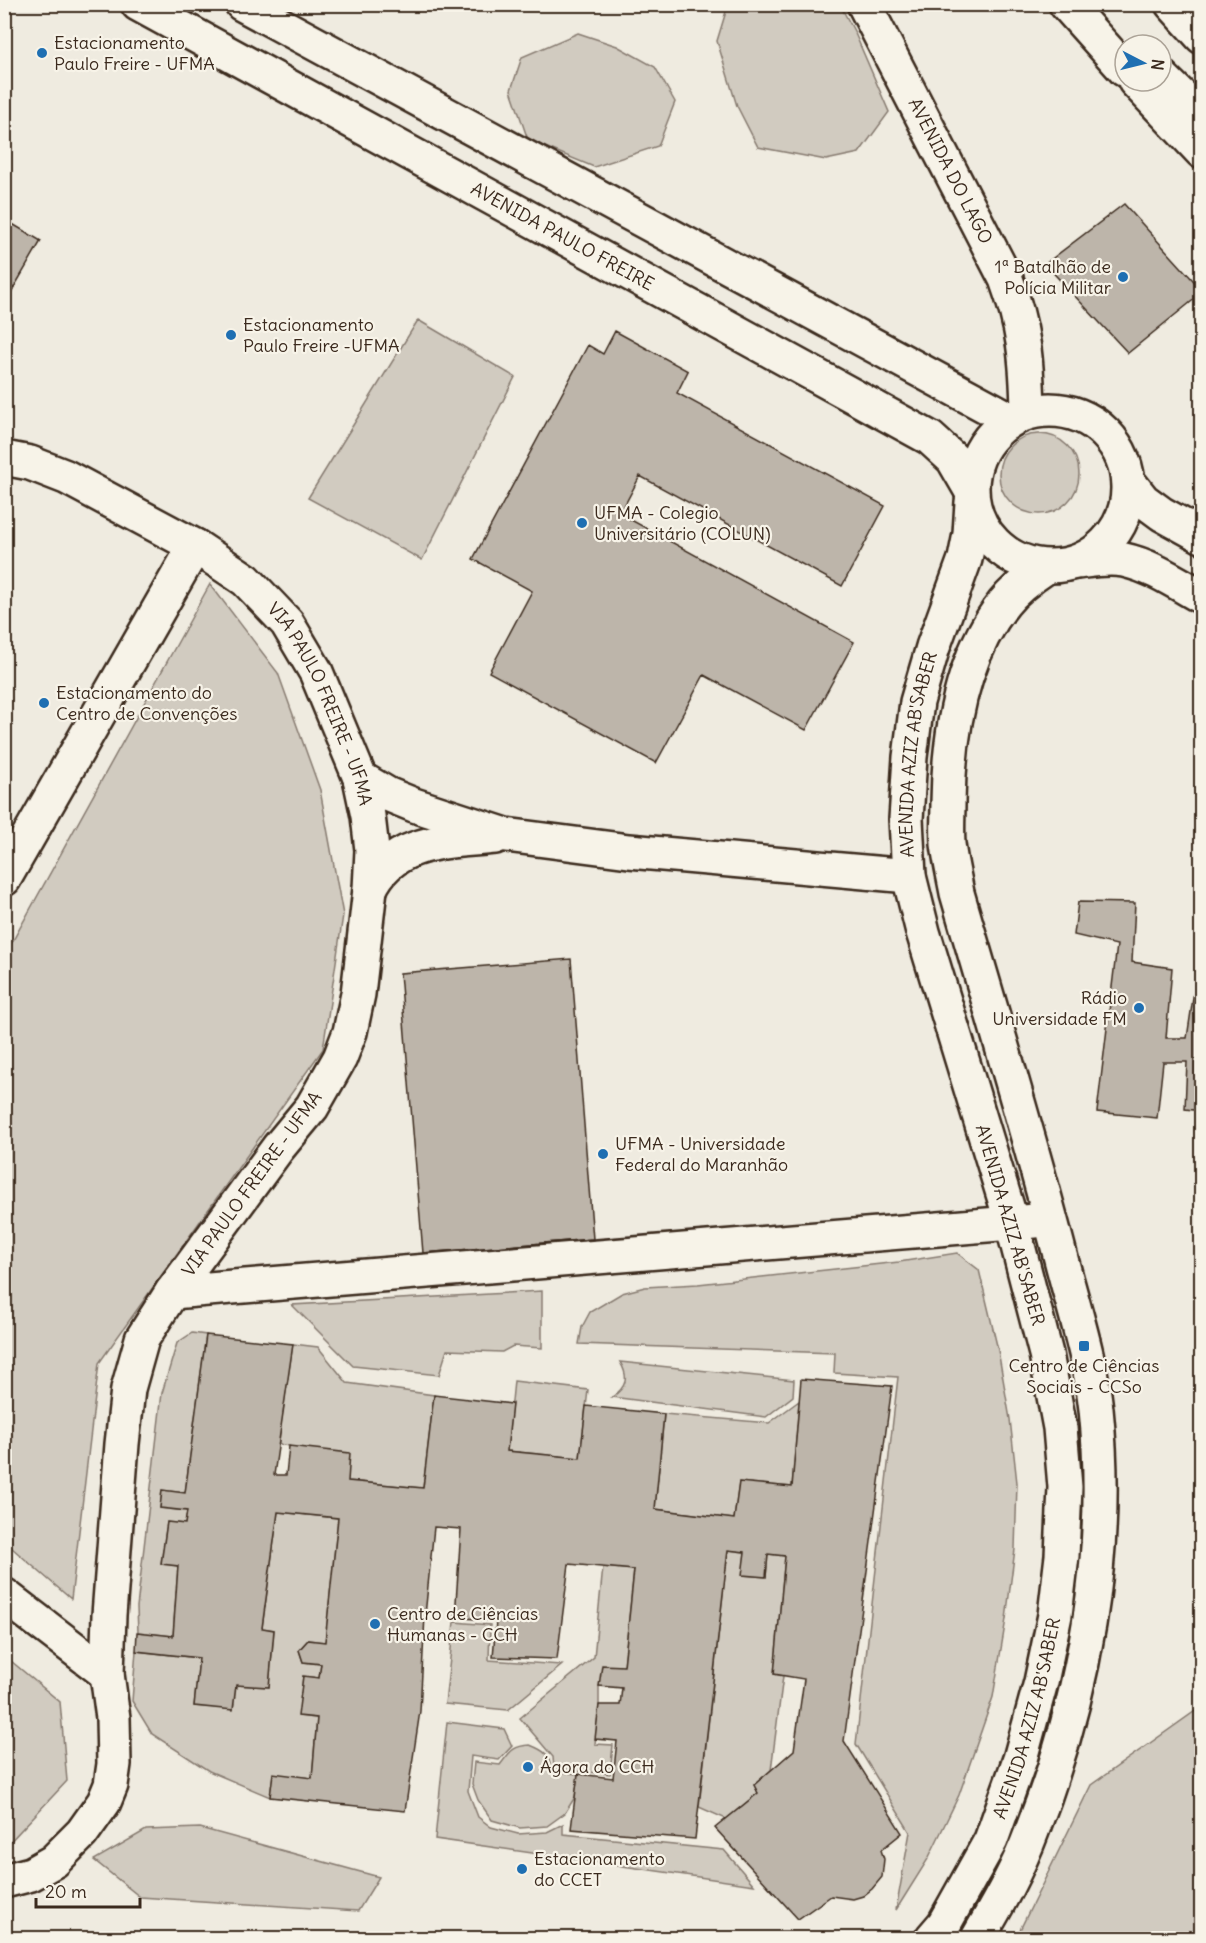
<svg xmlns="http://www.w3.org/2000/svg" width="1206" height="1943" font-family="Delius,sans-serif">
<rect width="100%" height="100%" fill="#efebe0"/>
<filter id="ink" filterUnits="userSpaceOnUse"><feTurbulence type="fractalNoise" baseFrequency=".0167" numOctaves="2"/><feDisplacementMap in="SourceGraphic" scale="12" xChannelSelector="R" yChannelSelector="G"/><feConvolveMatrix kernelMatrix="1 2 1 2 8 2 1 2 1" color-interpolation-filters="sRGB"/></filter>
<g filter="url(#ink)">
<path fill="#d1cbc0" stroke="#867a6f" stroke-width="1.5" d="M728 5H840L854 31 889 112 859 153 826 160 758 147 737 106 717 41Z
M578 33 617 46 655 67 675 102 658 146 594 167 528 140 511 90 522 57Z
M418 320 515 377 422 560 308 498Z
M999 474a40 40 0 1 1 80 0a40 40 0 1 1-80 0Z
M210 584 278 673 320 790 343 915 323 1049 99 1363 71 1599 5 1542V955Z
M957 1253 979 1270 998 1350 1010 1419 1017 1483 1015 1549 1006 1619 993 1697 959 1795 928 1859 896 1910 910 1832 856 1744 898 1377 834 1373 835 1353 579 1344 582 1327 590 1312 622 1293 645 1287 698 1284 899 1262Z
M542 1291V1348L513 1346 502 1352 447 1350 439 1375 353 1366 292 1305Z
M192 1333 206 1335 185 1493 162 1490 160 1508 187 1511 185 1524 167 1522 161 1563 178 1566 173 1636 138 1632 137 1607 162 1393 177 1343Z
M293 1344 318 1347 347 1383 434 1395 423 1488 348 1481 289 1446 278 1444Z
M620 1362 794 1380 793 1396 766 1417 612 1397C627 1387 629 1377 620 1362Z
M514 1381 588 1390 580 1458 507 1451Z
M799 1401 792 1487 739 1482 734 1519 655 1509 664 1414 769 1423Z
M278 1512 338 1518 325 1642 308 1640 299 1650 303 1662 321 1664 319 1678 303 1676 299 1716 317 1718 312 1778 273 1774 270 1797 209 1771 152 1734 132 1701 136 1651 199 1658 194 1706 233 1709 236 1685 269 1687 274 1630 262 1628Z
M728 1550 745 1552 743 1575 766 1577 768 1554 785 1556 774 1674 783 1676 771 1770 754 1785 758 1793 726 1819 699 1807Z
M603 1567 634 1570 624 1666 599 1686V1705L595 1744 613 1745 610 1774 554 1769 553 1757 520 1718 594 1657Z
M454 1622 490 1625 489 1660 562 1665 508 1710 445 1704Z
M5 1656 60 1702 67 1781 5 1847Z
M1201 1707V1938H1016L1091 1785Z
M447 1722 504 1729 512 1746 499 1760 471 1756 468 1791 478 1817 491 1827 518 1834 547 1832 563 1824V1834L724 1850 754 1885 435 1839Z
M530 1745C545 1751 550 1754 551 1771L578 1774 575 1797 565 1813 547 1826 520 1828 492 1820 478 1800 472 1784 474 1762 500 1765C510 1752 512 1746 530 1745Z
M200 1828 379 1877 358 1911 140 1897 94 1860 146 1830Z"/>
<path fill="#bdb5aa" stroke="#3b2a1e" stroke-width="1.5" d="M1124 204 1202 290V293L1128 353 1045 264Z
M4 219 41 241 6 301V337H4Z
M615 331 688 371 677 393 885 506 842 586 640 476 620 514 854 642 806 730 704 675 656 763 489 672 532 591 473 559 588 345 603 354Z
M1078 902 1135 903 1132 962 1172 968 1166 1038H1187L1196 978H1202V1111L1185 1109 1187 1062H1163L1157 1118 1097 1112 1117 945 1074 935Z
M571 959 593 1239 423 1253 400 973Z
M206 1335 293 1344 274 1475H286L289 1446 350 1453 348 1481 423 1488 434 1395 512 1404 507 1451 580 1458 586 1406 664 1414 655 1509 734 1519 739 1482 792 1487 801 1379 892 1386 844 1741 902 1833 881 1850 884 1859 882 1877 872 1889 863 1896 853 1899 831 1896 798 1919 715 1828 758 1793 754 1785 794 1750 804 1679 774 1674 785 1556 768 1554 766 1577 742 1575 745 1552 728 1550 695 1839 571 1829 578 1774 613 1778 617 1741 595 1739 599 1705H620L622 1688 599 1686 602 1665 624 1666 634 1570 569 1564 557 1659 493 1657 496 1621 455 1617 461 1529 434 1527 425 1615 420 1711 405 1811 270 1797 273 1773 312 1778 317 1718 298 1716 303 1676 319 1678 321 1664 303 1662 299 1650 308 1640 325 1642 338 1518 278 1512 262 1628 274 1630 269 1687 236 1685 233 1710 194 1706 199 1658 136 1651 137 1632 173 1636 178 1566 161 1564 167 1522 185 1524 187 1511 160 1508 162 1490 185 1493Z"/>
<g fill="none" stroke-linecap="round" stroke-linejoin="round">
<g stroke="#3b2a1e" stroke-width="38">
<g id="minor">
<path id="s1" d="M138 4 930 438 953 459 971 490"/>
<path d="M242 4 1010 419"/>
<path id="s2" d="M864 4 1006 279C1024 328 1027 360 1028 412"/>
<circle cx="1050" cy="488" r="78"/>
<path id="s3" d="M4 458 30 463 66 477 195 546 246 580 287 623 316 672 360 778 368 816 372 850 370 889 358 994 350 1032 340 1058 312 1107 278 1148 172 1292 142 1339 128 1389 122 1444 109 1615 107 1674 113 1718 114 1764 111 1785 104 1802 82 1833 54 1861 31 1874 4 1881"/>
<path d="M1128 481 1143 500 1162 514 1202 536"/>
<path d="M1077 562C1092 560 1109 557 1124 560 1152 566 1177 583 1202 597"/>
<path d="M360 778 387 794 414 805 506 835 629 851 909 876"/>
<path d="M4 879 195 546"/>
<path d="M370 889C393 839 447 842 495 837"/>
<path d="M172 1292 1035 1221"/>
<path d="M4 1595 107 1674"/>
<path id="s4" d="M932 1938 944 1924 991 1840 1020 1759 1041 1682 1055 1615 1062 1556 1065 1487 1060 1428 1046 1354 1012 1223 923 932 909 876 906 819 910 757 917 702 933 647 965 559 970 534 972 502"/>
<path d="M978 1938C998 1904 1018 1869 1032 1831 1084 1698 1111 1552 1096 1409 1090 1357 1073 1306 1060 1255 1029 1134 992 1014 957 893 954 877 950 860 948 844 947 830 948 816 948 802 949 734 961 658 1004 603 1016 588 1031 577 1046 567"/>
</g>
</g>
<g stroke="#3b2a1e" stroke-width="38">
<path id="highway" d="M1066 4 1125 70
M1172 4 1202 37
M1161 76 1202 116
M1135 81 1202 152"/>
</g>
<use href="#minor" stroke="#f7f3e8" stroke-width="33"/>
<use href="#highway" stroke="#f7f3e8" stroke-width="33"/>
</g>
</g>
<g fill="#1f6fb2" stroke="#f7f3e8" stroke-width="2">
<circle cx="42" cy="53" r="6"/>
<circle cx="1123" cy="277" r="6"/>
<circle cx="231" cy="335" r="6"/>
<circle cx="582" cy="523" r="6"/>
<circle cx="44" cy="703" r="6"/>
<circle cx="1139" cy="1008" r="6"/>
<circle cx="603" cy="1154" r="6"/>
<rect x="1078" y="1340" width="12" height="12" rx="3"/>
<circle cx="375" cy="1624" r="6"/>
<circle cx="528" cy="1767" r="6"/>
<circle cx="522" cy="1869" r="6"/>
</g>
<g text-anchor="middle" stroke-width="4.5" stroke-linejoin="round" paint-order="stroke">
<g font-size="18" fill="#3b2a1e" stroke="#f7f3e8" text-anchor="start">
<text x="54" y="49">Estacionamento<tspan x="54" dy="21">Paulo Freire - UFMA</tspan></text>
<text x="1111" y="273" text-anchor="end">1ª Batalhão de<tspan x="1111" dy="21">Polícia Militar</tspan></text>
<text x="243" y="331">Estacionamento<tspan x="243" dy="21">Paulo Freire -UFMA</tspan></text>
<text x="594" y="519">UFMA - Colegio<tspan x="594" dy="21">Universitário (COLUN)</tspan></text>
<text x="56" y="699">Estacionamento do<tspan x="56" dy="21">Centro de Convenções</tspan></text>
<text x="1127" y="1004" text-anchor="end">Rádio<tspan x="1127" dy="21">Universidade FM</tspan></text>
<text x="615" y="1150">UFMA - Universidade<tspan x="615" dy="21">Federal do Maranhão</tspan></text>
<text x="1084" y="1372" text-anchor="middle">Centro de Ciências<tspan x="1084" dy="21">Sociais - CCSo</tspan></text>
<text x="387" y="1620">Centro de Ciências<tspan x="387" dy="21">Humanas - CCH</tspan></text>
<text x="540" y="1773">Ágora do CCH</text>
<text x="534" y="1865">Estacionamento<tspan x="534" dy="21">do CCET</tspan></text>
</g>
<g font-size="18" fill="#3b2a1e" stroke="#f7f3e8">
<text dy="6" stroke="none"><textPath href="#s2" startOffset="188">AVENIDA DO LAGO</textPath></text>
<text dy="6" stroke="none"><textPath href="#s1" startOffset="484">AVENIDA PAULO FREIRE</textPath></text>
<text dy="6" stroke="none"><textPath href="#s3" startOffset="420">VIA PAULO FREIRE - UFMA</textPath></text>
<text dy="6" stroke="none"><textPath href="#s4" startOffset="1232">AVENIDA AZIZ AB'SABER</textPath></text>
<text transform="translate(252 1184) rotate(-54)" y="6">VIA PAULO FREIRE - UFMA</text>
<text transform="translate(1010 1225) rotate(74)" y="6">AVENIDA AZIZ AB'SABER</text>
<text dy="6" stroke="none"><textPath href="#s4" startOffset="242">AVENIDA AZIZ AB'SABER</textPath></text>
</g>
</g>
<rect width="1206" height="1943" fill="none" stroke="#f7f3e8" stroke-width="24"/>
<rect x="12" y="12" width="1182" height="1919" fill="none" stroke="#3b2a1e" stroke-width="2" filter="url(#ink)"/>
<g transform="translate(1143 63) rotate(97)"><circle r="28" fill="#f7f3e8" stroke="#aca397" stroke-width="1.5"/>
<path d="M0-4.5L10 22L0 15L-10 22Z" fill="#1f6fb2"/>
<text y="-9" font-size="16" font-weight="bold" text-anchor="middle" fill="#3b2a1e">N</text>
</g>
<path d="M36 1898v9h104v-9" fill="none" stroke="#3b2a1e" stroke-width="3"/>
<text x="45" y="1898" font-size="18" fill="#3b2a1e" stroke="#f7f3e8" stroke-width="4.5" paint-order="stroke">20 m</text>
</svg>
